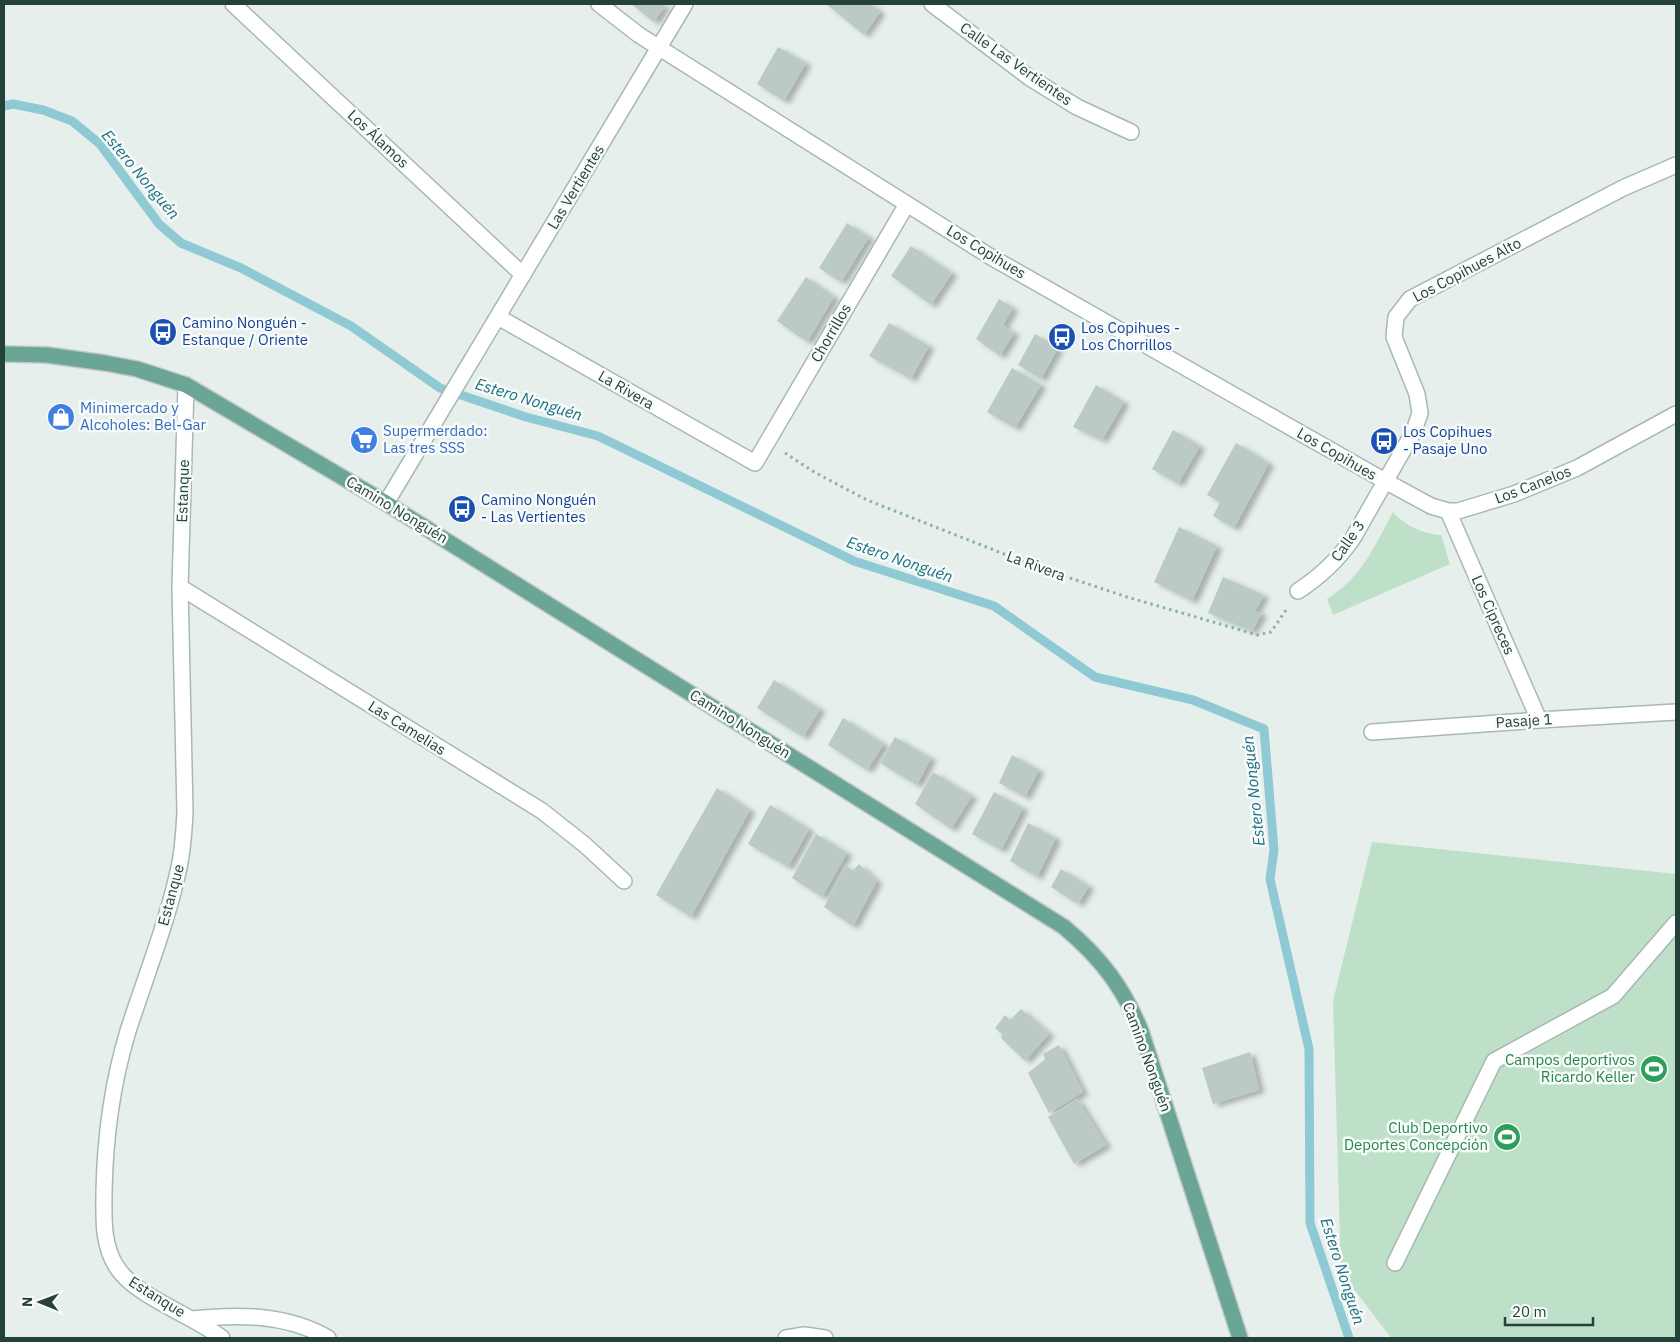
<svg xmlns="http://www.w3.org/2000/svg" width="1680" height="1342" font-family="'IBM Plex Sans',sans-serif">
<defs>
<filter id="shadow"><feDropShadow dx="5.5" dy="3" stdDeviation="2.5" flood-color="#0004"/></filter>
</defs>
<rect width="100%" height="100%" fill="#e6efeb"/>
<path fill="#bfe0c8" d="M1393 512C1404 525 1423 534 1441 535L1450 564 1333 615 1327 599C1362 577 1374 547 1393 512Z
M1372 842 1676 874V1338H1391L1341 1272 1333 1001Z"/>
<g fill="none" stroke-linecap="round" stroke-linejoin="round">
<path stroke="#8ec9d4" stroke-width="9" d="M4 106 13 104 43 110 72 121 100 144 159 224 181 243 241 268 351 326 440 388 526 417 598 436 854 561 994 606 1095 677 1193 700 1264 729 1274 850 1270 879 1309 1049 1310 1223 1349 1338"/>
</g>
<path fill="#bbcac4" filter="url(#shadow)" d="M631 4H666L654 22Z
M826 4H871L880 12 864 35Z
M778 47 806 63 784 101 757 84Z
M847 223 869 237 841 282 819 268Z
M911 246 952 273 931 305 891 276Z
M806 277 834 297 807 342 777 321Z
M999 299 1013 308 1003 325 1014 333 1000 356 976 339Z
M889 323 929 346 911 379 869 356Z
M1035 334 1058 348 1041 379 1018 365Z
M1012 368 1041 385 1015 428 987 412Z
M1096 385 1124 402 1102 440 1073 427Z
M1173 430 1200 446 1178 484 1152 469Z
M1236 443 1269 463 1234 528 1213 516 1220 502 1207 495Z
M1179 527 1217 546 1192 601 1154 582Z
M1223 577 1264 595 1255 611 1262 613 1252 631 1208 613Z
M774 680 820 709 803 737 757 708Z
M843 718 884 744 867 770 828 745Z
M895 737 931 758 917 785 880 763Z
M1012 755 1039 770 1025 797 999 783Z
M933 772 972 796 951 829 915 804Z
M717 788 750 810 691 917 656 895Z
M994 792 1023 808 1001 850 972 834Z
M770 805 809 829 788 867 748 844Z
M1028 823 1056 838 1037 877 1010 861Z
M816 834 847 853 822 897 792 878Z
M859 864 877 881 853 926 824 907 846 865 853 871Z
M1061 869 1089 886 1078 904 1051 887Z
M1021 1009 1049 1034 1025 1061 1001 1038 1002 1034 995 1028 1005 1015 1010 1020Z
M1059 1045 1083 1092 1049 1113 1028 1073 1045 1059 1043 1054Z
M1250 1052 1259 1090 1213 1104 1202 1068Z
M1077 1099 1106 1145 1074 1164 1048 1117Z"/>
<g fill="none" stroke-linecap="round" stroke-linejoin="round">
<g stroke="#a8b8b2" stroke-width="18">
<path id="minor" d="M233 4 523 275
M599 4 639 35 991 257 1385 481 1431 506 1448 511H1458L1514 494 1577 468 1676 414
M932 4 1030 78 1077 107 1131 132
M498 317 755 463 907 204
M186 385 180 587 185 812C184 832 183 852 178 872 166 926 145 978 128 1031 112 1084 105 1137 104 1192 104 1218 102 1243 116 1266 134 1296 192 1315 222 1338
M386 503 685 4
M1448 511 1539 720
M180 587 542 811 585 845 624 881
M1298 591C1321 576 1338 560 1353 538L1414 431 1420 413 1417 394 1394 337 1396 317 1410 299 1623 188 1676 165
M1372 732 1539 720 1676 712
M1395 1263 1494 1061 1613 996 1676 923
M192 1319C238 1314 287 1314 328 1338
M786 1338 804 1335 825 1338"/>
</g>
<g stroke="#c2cac8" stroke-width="18">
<path id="major" d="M4 354 47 355 105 363 137 369 186 385 386 503 1064 927C1101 958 1123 987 1141 1031L1240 1338"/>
</g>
<path stroke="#86b3a5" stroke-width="3" stroke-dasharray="2.5 4" stroke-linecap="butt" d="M785 453 814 472 867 500 1037 567 1127 597 1258 635 1271 632 1286 610"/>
<use href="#minor" stroke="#fff" stroke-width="15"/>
<use href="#major" stroke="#6aa596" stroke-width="15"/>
</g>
<defs>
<g id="bus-disc" transform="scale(1.4375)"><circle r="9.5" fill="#1a4fb4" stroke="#f7fbf9"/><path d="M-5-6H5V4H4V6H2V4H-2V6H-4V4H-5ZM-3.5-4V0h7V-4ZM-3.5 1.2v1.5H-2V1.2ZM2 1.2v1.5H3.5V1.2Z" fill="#fff"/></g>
<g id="shop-disc" transform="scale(1.4375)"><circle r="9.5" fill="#3f7fe0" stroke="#f7fbf9"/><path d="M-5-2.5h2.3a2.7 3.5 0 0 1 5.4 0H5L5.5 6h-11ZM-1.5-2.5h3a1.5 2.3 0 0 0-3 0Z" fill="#fff"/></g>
<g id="supermarket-disc" transform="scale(1.4375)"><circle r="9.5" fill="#3f7fe0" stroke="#f7fbf9"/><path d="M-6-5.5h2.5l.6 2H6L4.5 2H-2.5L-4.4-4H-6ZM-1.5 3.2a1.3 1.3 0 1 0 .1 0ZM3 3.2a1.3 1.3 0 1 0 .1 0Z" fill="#fff"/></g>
<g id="stadium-disc" transform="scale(1.4375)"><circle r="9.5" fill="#2e9e5b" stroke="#f7fbf9"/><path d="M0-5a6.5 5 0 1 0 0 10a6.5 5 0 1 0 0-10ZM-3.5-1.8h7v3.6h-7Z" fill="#fff"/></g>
</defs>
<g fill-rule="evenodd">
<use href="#bus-disc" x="163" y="332"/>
<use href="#bus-disc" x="1062" y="337"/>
<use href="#shop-disc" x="61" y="417"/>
<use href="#supermarket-disc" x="364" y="440"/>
<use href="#bus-disc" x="1384" y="441"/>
<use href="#bus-disc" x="462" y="509"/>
<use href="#stadium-disc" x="1654" y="1069"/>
<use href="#stadium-disc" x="1507" y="1137"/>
</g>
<g text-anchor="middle" stroke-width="5" stroke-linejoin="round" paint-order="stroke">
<g font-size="15" fill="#24423a" stroke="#f7fbf9">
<text transform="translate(1016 64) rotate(35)" y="5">Calle Las Vertientes</text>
<text transform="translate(378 139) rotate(43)" y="5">Los Álamos</text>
<text transform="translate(576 187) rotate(-59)" y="5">Las Vertientes</text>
<text transform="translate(986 252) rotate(31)" y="5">Los Copihues</text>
<text transform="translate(1467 270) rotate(-28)" y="5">Los Copihues Alto</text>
<text transform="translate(831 333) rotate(-60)" y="5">Chorrillos</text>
<text transform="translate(626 390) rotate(30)" y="5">La Rivera</text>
<text transform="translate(1337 454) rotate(30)" y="5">Los Copihues</text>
<text transform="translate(1533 485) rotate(-21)" y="5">Los Canelos</text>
<text transform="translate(183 491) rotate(-88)" y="5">Estanque</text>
<text transform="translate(397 510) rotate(31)" y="5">Camino Nonguén</text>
<text transform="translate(1348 541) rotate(-55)" y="5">Calle 3</text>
<text transform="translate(1036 566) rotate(20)" y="5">La Rivera</text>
<text transform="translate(1493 615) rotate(66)" y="5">Los Cipreces</text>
<text transform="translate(1524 721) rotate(-4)" y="5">Pasaje 1</text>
<text transform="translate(740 724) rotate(32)" y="5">Camino Nonguén</text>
<text transform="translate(407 728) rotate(32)" y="5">Las Camelias</text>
<text transform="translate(171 895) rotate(-75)" y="5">Estanque</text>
<text transform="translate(1147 1057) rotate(70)" y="5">Camino Nonguén</text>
<text transform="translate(157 1297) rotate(32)" y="5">Estanque</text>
</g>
<g font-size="15" fill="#164399" stroke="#f7fbf9" text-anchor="start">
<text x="182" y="328">Camino Nonguén -<tspan x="182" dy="17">Estanque / Oriente</tspan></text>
<text x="1081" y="333">Los Copihues -<tspan x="1081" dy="17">Los Chorrillos</tspan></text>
<text x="1403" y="437">Los Copihues<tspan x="1403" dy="17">- Pasaje Uno</tspan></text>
<text x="481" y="505">Camino Nonguén<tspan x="481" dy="17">- Las Vertientes</tspan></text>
</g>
<g font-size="15" fill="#366cbe" stroke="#f7fbf9" text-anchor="start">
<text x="80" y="413">Minimercado y<tspan x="80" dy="17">Alcoholes: Bel-Gar</tspan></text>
<text x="383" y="436">Supermerdado:<tspan x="383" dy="17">Las tres SSS</tspan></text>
</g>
<g font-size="15" fill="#27864d" stroke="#f7fbf9" text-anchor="end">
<text x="1635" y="1065">Campos deportivos<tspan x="1635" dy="17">Ricardo Keller</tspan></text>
<text x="1488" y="1133">Club Deportivo<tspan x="1488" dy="17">Deportes Concepción</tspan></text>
</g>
<g font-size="16" font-style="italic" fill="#1c6f80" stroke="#f7fbf9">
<text transform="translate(141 174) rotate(50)" y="6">Estero Nonguén</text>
<text transform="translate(529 399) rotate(17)" y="6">Estero Nonguén</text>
<text transform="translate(900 559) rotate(19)" y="6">Estero Nonguén</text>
<text transform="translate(1253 791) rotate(-96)" y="6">Estero Nonguén</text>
<text transform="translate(1343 1271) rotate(72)" y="6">Estero Nonguén</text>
</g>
</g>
<rect width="1680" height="1342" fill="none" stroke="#24423a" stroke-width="10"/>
<g transform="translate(40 1302) rotate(271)" stroke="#f7fbf9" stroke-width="4" paint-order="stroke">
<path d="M0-4L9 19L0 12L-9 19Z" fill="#24423a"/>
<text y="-8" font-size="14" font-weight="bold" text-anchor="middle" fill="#24423a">N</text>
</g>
<path d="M1505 1317v8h88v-8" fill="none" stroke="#24423a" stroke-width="2.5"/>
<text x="1512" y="1317" font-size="15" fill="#24423a" stroke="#f7fbf9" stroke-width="4" paint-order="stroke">20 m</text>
</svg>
